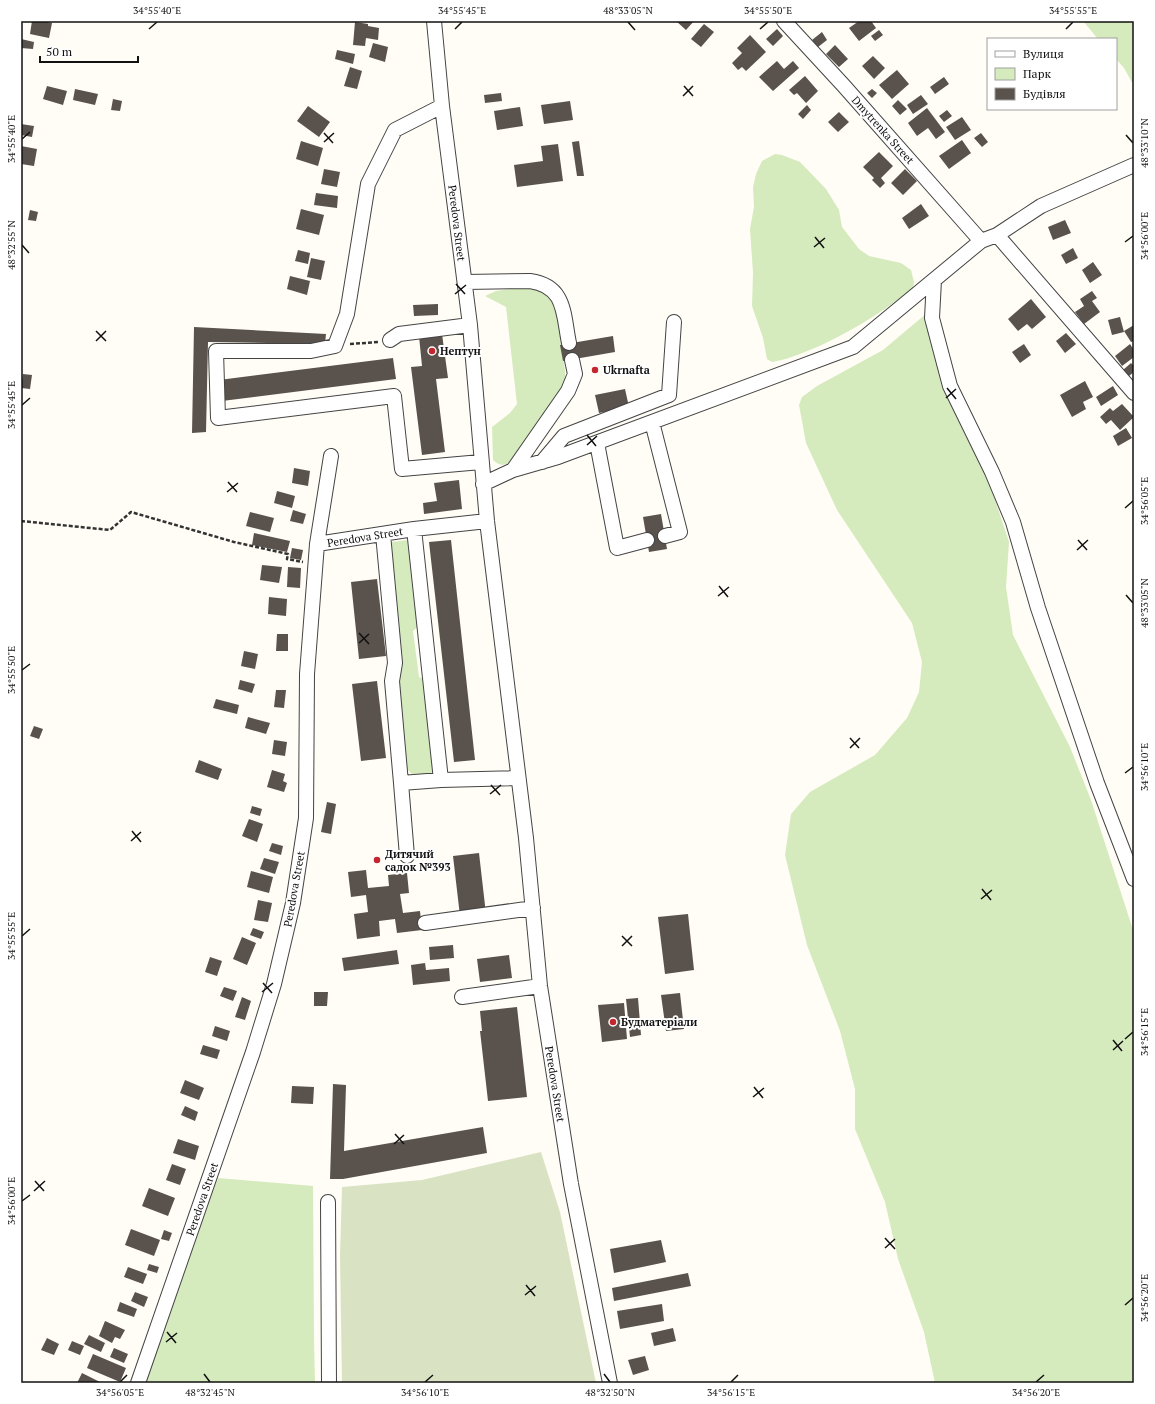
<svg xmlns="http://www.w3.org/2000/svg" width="1155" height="1404" font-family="'PT Serif',serif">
<rect width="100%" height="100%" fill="#fffdf5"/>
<path fill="#d5ebbd" d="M1083 21H1134V86L1124 68 1116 59V39H1098Z
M775 154 782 155 800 162 826 189 839 210 842 227 859 249 869 256 901 263 911 270 914 282 913 288 908 292C878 315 846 335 810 350 797 355 785 360 772 362L767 359 763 338 752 306 753 273 750 229 754 207 753 187 756 174 762 161Z
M533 286 540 287 555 302 565 371V380L559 395 519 448 509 463C503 466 498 465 493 460L492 427 510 413 517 404 506 307 485 296 496 291Z
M927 313 928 331 943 390 979 451 1009 542 1006 587 1013 635 1070 747 1091 800 1134 933V1383H935L924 1332 898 1259 885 1202 855 1129V1089L840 1031 807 945 785 855 791 814 810 792 875 755 907 718 919 692 922 662 912 623 837 510 806 443 799 405 802 397 817 386 883 350Z
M407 540 411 546 420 625 413 631 419 677 426 680 435 770 428 775 414 776 407 769 396 679 389 549 392 542Z
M218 1178 313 1186 314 1340 315 1383H144L209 1198Z"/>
<path fill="#d9e3c4" d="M541 1152 560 1212 596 1383H342L340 1256 342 1187 422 1180Z"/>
<path fill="#5a524d" d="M32 21H42L52 23 49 38 30 34Z
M676 21H694L686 30Z
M859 21H871L876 28 859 41 849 28Z
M355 22 368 24V26L379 28 378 40 366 38 365 46 353 45Z
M704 24 714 32 701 47 691 39Z
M777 29 783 36 773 46 766 39Z
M879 30 883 35 875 41 871 36Z
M822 32 827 40 818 47 812 40Z
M750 35 766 52 746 71 742 67 738 70 732 63 742 53 737 48Z
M21 39 34 42 33 49 21 48Z
M373 43 388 47 385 62 369 57Z
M835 45 848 59 839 67 826 54Z
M337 50 355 54 353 64 335 59Z
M873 56 885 68 874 79 862 66Z
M777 61 784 69 793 61 799 68 773 91 759 77Z
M350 67 362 71 357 89 344 86Z
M897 70 909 84 892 99 879 85Z
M805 76 818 91 806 103 797 93 794 95 789 90Z
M944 77 949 84 935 94 930 87Z
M47 86 67 91 63 105 43 99Z
M75 89 98 94 95 105 73 100Z
M872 89 877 93 872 98 867 93Z
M501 93 502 101 485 103 484 95Z
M921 95 928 104 913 114 907 105Z
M113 99 122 101 120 111 111 110Z
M898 100 907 109 900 115 892 106Z
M570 101 573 120 544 124 541 105Z
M807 105 811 110 803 119 798 114Z
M308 106 330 122 319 137 297 121Z
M520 107 523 126 497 130 494 111Z
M927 108 945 132 936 139 928 128 917 136 908 123Z
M947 110 952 116 944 122 939 116Z
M839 112 849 122 838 132 828 122Z
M962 117 971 130 955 140 946 127Z
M21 124 34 126 32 137 21 135Z
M981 133 988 142 982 147 974 138Z
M962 140 971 153 949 169 939 156Z
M301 141 323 148 318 166 296 159Z
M579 141 584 176H577L572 142Z
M558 144 563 181 517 187 514 165 543 161 541 146Z
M21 146 37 149 34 166 21 164Z
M879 152 893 166 881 178 885 183 880 188 872 180 874 178 863 167Z
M324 169 340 172 337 187 321 184Z
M905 169 917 181 903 195 891 183Z
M316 193 338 196 337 208 314 205Z
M921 204 929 216 909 229 902 218Z
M301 209 324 215 319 235 296 229Z
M30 210 38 212 36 221 28 220Z
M1065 220 1071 233 1053 240 1048 227Z
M1073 248 1078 258 1066 264 1061 255Z
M298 250 310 253 308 264 295 261Z
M311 258 325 261 321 280 307 277Z
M1093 262 1102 275 1090 283 1082 270Z
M290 276 310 281 307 295 287 289Z
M1092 291 1097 298 1092 301 1100 312 1084 324 1075 312 1084 306 1080 299Z
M1031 299 1046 317 1032 329 1027 324 1018 331 1008 319Z
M438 304V315L414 316 413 305Z
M1120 317 1124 332 1112 335 1108 320Z
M1134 325V341L1131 342 1124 331Z
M194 327 326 334 325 344 208 342 206 432 192 433Z
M1066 333 1076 344 1065 353 1056 341Z
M442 334 448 378 436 379 445 452 422 455 411 367 422 366 419 336Z
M613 336 615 352 563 361 560 345Z
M1024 344 1031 355 1020 363 1012 352Z
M1130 344 1134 350V357L1122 366 1115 356Z
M393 358 396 379 222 401 219 380Z
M1131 363 1134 366V372L1129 376 1123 370Z
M23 374 32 375 30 389 21 388Z
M1085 381 1093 397 1083 402 1086 409 1072 417 1060 395Z
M1113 386 1118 395 1101 406 1096 397Z
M625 389 629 407 599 413 595 395Z
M1122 404 1134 417 1120 430 1111 420 1106 424 1100 417 1110 408 1113 411Z
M1126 428 1132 438 1118 446 1113 436Z
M294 468 310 471 308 486 292 483Z
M459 480 462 509 424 514 423 503 437 501 434 483Z
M277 491 295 496 292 508 274 503Z
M293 510 306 514 303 524 290 521Z
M250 512 274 518 270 532 246 526Z
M661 514 667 549 649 552 643 517Z
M254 533 290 541 287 552 252 545Z
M451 540 475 760 454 762 429 542Z
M292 548 303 550 301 560 290 558Z
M262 565 282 567 279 583 260 580Z
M288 567 301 568 300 588 287 587Z
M377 579 386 656 359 659 351 582Z
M269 597 287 599 286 616 268 614Z
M277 634H288V651H276Z
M244 651 258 654 255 669 241 666Z
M240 680 255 684 252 693 238 689Z
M377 681 386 758 361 761 352 684Z
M276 690H286L284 708 274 707Z
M216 699 239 705 237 714 213 708Z
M248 717 270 723 266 734 245 728Z
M34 726 43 729 39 739 30 736Z
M274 740 287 742 285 756 272 754Z
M199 760 222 769 218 780 195 772Z
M272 770 285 774 283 781 287 783 284 792 267 787Z
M327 802 336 804 331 834 321 832Z
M252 806 262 809 260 816 250 813Z
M249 819 263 824 257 842 242 836Z
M272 843 283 846 281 855 269 851Z
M479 853 486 914 460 916 453 856Z
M264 858 279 862 275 874 260 869Z
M366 870 368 888 389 886 388 875 407 873 409 893 400 894 403 913 420 911 422 930 397 933 395 919 379 921 380 936 357 939 354 914 368 912 366 895 351 897 348 872Z
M251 871 273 877 269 893 247 887Z
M258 900 272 903 268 922 254 920Z
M688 914 694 970 665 974 658 917Z
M253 928 264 932 261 939 250 935Z
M242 937 256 943 247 965 233 959Z
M453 945 454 958 430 960 429 947Z
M397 950 399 964 344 971 342 958Z
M509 955 512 978 480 982 477 959Z
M210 957 222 961 217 976 205 972Z
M425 963 426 970 449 968 450 981 413 985 411 965Z
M224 987 237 991 233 1001 220 996Z
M314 992H328L327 1006H314Z
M680 993 684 1029 666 1031 661 995Z
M242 997 251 1001 245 1020 235 1017Z
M638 998 641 1035 630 1037 626 999Z
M624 1003 627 1039 602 1042 598 1005Z
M517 1007 527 1097 488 1101 480 1031H482L480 1011Z
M215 1026 230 1031 227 1041 212 1036Z
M203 1045 220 1050 217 1059 200 1054Z
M185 1080 204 1088 199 1100 180 1093Z
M333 1084 346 1085 344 1151 483 1127 487 1153 343 1179H330Z
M292 1086 314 1087 313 1104 291 1103Z
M185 1106 198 1112 195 1121 181 1115Z
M178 1139 199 1146 195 1160 173 1153Z
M172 1164 186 1169 180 1185 166 1180Z
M149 1188 175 1198 168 1216 142 1206Z
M131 1229 160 1240 154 1256 125 1245Z
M164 1230 172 1233 169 1241 161 1239Z
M661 1240 666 1262 614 1273 610 1249Z
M149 1264 159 1267 157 1273 147 1270Z
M128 1267 147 1274 143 1284 124 1277Z
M688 1273 691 1286 614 1301 612 1288Z
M135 1292 148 1297 144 1307 131 1301Z
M120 1302 137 1309 134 1317 117 1311Z
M662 1304 664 1321 620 1329 617 1311Z
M105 1321 125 1330 120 1339 115 1337 112 1343 99 1336Z
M673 1328 676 1341 654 1346 651 1333Z
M89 1335 105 1343 101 1352 84 1344Z
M47 1338 59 1344 54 1355 41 1350Z
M72 1341 84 1346 80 1355 68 1350Z
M114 1348 128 1354 124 1363 110 1357Z
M93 1354 126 1368 120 1382 87 1368Z
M645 1356 649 1370 633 1375 628 1360Z
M82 1373 102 1383H77Z"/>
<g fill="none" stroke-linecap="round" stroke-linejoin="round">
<g stroke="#444" stroke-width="16">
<path id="minor" d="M434 21 442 106 470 325 487 521 526 838 540 986 571 1184 610 1383
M784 21 844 86 981 241
M442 106 395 130 368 184 347 314 335 346 311 351H216L218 418 394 396 402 469 481 462
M997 235 1134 393
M934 280 932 318 950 386 992 472 1013 522 1038 608 1097 783 1134 879
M465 282 530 281C566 286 563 314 569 343
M390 340 399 334 470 325
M652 422 680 532 665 536
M597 443 617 548 647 540
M542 462 564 436 669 395 674 322
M513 470 568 391 575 374 572 360
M483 484 513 470 558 457 853 347 981 241 997 235 1041 206 1134 165
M414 529 441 780
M383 534 395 663 392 681 401 783 441 780 518 778
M317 544 331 456
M401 783 407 856
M425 923 533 908
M462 997 540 986
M328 1202 329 1383
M138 1383 253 1052 274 984 293 903 306 818 307 674 317 544 414 529 487 521"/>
</g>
<path stroke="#333" stroke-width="2.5" stroke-dasharray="4 2" stroke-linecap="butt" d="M350 344 379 342
M21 521 110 530 131 512 234 542 288 554 287 559 303 562"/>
<use href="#minor" stroke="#fff" stroke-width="14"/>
</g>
<path fill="none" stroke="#111" stroke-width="1.5" d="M628 22 635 30M149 29 157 22M455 29 462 22M760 29 768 22M1066 29 1073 22M684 86 693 96M683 96 693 86M324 133 333 143M1126 135 1133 143M22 139 30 132M324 142 334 133M815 237 824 248M1125 242 1133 236M22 245 29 253M814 247 825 238M456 284 465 294M455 294 466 285M96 331 106 341M96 341 106 331M947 388 956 399M946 398 956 389M22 405 30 398M587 435 596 446M587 445 597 436M228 482 237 492M227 492 238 483M1125 508 1133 501M1078 540 1087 550M1077 550 1088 540M719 586 728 597M1126 595 1133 603M718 596 729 587M359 633 369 644M359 643 369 634M22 670 30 664M850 738 859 748M850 748 860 738M1125 773 1133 767M491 785 500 795M490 794 501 785M132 831 141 842M131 841 141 832M982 889 991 900M981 899 992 890M22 936 30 929M622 936 632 946M622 946 632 936M263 983 272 993M262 992 273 983M1125 1039 1133 1032M1113 1040 1122 1051M1113 1050 1123 1041M754 1087 763 1098M753 1097 764 1088M395 1134 404 1144M394 1144 404 1135M35 1181 44 1191M34 1191 45 1181M22 1201 30 1195M885 1238 895 1249M885 1248 895 1239M526 1285 535 1296M525 1295 536 1286M1125 1305 1133 1298M167 1332 176 1343M166 1342 177 1333M204 1374 210 1382M604 1374 610 1382M120 1382 127 1375M425 1382 433 1375M731 1382 738 1375M1036 1382 1044 1375"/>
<g fill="#c4262e" stroke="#fff" stroke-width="1.5">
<circle cx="432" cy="351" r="4"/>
<circle cx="595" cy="370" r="4"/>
<circle cx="377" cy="860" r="4"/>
<circle cx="613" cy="1022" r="4"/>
</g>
<g text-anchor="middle" stroke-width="4" stroke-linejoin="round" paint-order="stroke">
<g font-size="11" fill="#111" stroke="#fff">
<text transform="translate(883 130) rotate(48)" y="4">Dmytrenka Street</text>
<text transform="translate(457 223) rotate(83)" y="4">Peredova Street</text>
<text transform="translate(365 537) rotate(-9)" y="4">Peredova Street</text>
<text transform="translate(294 889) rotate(-80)" y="4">Peredova Street</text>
<text transform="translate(555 1084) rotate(81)" y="4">Peredova Street</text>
<text transform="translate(202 1199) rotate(-71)" y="4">Peredova Street</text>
</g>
<g font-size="11" font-weight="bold" fill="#111" stroke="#fff" text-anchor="start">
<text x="440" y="355">Нептун</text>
<text x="603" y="374">Ukrnafta</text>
<text x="385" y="858">Дитячий<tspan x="385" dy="13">садок №393</tspan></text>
<text x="621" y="1026">Будматеріали</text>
</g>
</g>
<rect width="1155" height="1404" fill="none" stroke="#ffffff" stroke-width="44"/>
<rect x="987" y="38" width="130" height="72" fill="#ffffff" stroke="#a0a0a0"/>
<rect x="995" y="51" width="20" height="6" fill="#ffffff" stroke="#a0a0a0"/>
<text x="1023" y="58" font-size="12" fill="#111111">Вулиця</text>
<rect x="995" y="68" width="20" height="12" fill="#d5ebbd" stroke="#a0a0a0"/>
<text x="1023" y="78" font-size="12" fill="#111111">Парк</text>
<rect x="995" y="88" width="20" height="12" fill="#5a524d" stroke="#a0a0a0"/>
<text x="1023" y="98" font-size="12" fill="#111111">Будівля</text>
<path d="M40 56v6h98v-6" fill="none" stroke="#111111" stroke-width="2"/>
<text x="46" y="56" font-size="12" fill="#111111" stroke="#ffffff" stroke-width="3" paint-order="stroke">50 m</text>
<rect x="22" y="22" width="1111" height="1360" fill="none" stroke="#111" stroke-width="1.5"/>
<g font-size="10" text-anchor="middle" fill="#111">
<text x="157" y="14">34°55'40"E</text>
<text x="462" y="14">34°55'45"E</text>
<text x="628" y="14">48°33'05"N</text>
<text x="768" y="14">34°55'50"E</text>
<text x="1073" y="14">34°55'55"E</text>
<text transform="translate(11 139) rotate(-90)" y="4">34°55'40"E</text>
<text transform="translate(1144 143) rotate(-90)" y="4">48°33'10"N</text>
<text transform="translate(1144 236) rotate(-90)" y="4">34°56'00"E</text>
<text transform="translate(11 245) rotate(-90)" y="4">48°32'55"N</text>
<text transform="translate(11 405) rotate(-90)" y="4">34°55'45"E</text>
<text transform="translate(1144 501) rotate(-90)" y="4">34°56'05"E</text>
<text transform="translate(1144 603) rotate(-90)" y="4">48°33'05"N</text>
<text transform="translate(11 670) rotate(-90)" y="4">34°55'50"E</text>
<text transform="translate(1144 767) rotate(-90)" y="4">34°56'10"E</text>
<text transform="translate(11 936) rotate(-90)" y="4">34°55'55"E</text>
<text transform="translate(1144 1032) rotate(-90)" y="4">34°56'15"E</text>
<text transform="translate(11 1201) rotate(-90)" y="4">34°56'00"E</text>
<text transform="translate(1144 1298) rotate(-90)" y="4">34°56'20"E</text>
<text x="120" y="1396">34°56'05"E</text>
<text x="210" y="1396">48°32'45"N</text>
<text x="425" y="1396">34°56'10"E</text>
<text x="610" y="1396">48°32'50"N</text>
<text x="731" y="1396">34°56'15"E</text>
<text x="1036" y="1396">34°56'20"E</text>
</g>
</svg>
